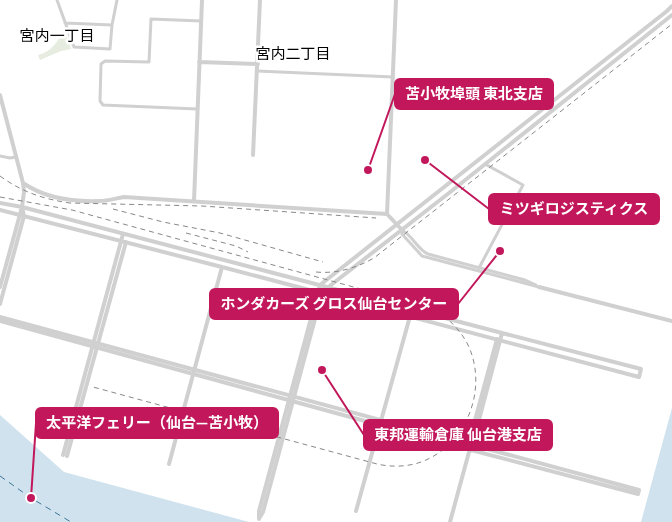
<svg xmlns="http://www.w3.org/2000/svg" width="672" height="522" font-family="'Source Sans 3','Noto Sans JP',sans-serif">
<rect width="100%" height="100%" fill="#fff"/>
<path fill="#e6ecdf" d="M64 29 71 49 61 51 40 60 38 55C52 52 58 41 64 29Z"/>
<path fill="#cfe2ee" d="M672 408V522H641Z
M0 415 64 472 249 522H0Z"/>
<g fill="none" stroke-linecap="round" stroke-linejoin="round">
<path stroke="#3f7597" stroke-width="1" stroke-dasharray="6 5" stroke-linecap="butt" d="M0 476 31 498 71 522"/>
<path stroke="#d0d0d0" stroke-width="3" d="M57 0 74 47 110 49 112 25 65 23
M112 25 117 0
M257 71 393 77
M197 109 103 105 100 101 101 64 105 61 149 62 151 19 201 21
M0 156 10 158 16 157
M402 230V234L422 256 539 287
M402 230C413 236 417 249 428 254L525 280 536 285
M479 268 523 185 485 164"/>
<path stroke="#d0d0d0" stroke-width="4" d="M396 0 387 214 402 230
M199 62 258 64
M0 95 23 183 24 192 22 207 0 287
M253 155 260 0
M23 183C46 199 73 202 100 201 108 201 116 198 124 197L387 214
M194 201 202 0
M0 203 22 207 502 333 471 450 469 452 450 522
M0 210 222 267 639 377 641 369 502 333
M539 287 672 321
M0 304 24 216 22 207
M0 317 639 490 638 494
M0 321 471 450 638 494
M468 446 497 339
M63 455 123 234
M67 456 126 242
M169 464 222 267
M356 511 412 309
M260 517 263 512 322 293 331 285 449 193 672 15
M259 519V511L320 285 667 11 672 6"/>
<path stroke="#888" stroke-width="1" stroke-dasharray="5 4" stroke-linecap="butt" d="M0 176C22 192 43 199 70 203L202 206 376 218
M0 197 72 210 423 306C429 308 435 311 440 314 452 321 462 333 468 345 489 389 466 448 418 463 405 467 390 467 377 464L93 387
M113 209 163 222 220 233 323 262
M186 233 236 246 248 252
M316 272C337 274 356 268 374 258L672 24"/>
</g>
<g text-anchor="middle" stroke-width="5" stroke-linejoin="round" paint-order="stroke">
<g font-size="15" fill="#000" stroke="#fff">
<text x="57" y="41">宮内一丁目</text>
<text x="293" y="59">宮内二丁目</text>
</g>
</g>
<path fill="none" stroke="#c2185b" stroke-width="2" d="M368 170L395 94M425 160L489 209M500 251L458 304M31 498L36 423M322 370L364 435"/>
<g fill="#c2185b" stroke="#fff" stroke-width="2">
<circle cx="368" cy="170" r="5"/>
<circle cx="425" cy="160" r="5"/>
<circle cx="500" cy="251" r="5"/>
<circle cx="31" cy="498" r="5"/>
<circle cx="322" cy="370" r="5"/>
</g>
<g fill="#c2185b" stroke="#c2185b" stroke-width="2">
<rect x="395" y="79" width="158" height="30" rx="5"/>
<rect x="489" y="194" width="170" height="30" rx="5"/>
<rect x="210" y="289" width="248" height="30" rx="5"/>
<rect x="36" y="408" width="242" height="30" rx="5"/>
<rect x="364" y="420" width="188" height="30" rx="5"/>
</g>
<g font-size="15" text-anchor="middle" font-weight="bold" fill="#fff">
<text x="474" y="99">苫小牧埠頭 東北支店</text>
<text x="574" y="214">ミツギロジスティクス</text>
<text x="334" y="309">ホンダカーズ グロス仙台センター</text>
<text x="157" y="428">太平洋フェリー（仙台―苫小牧）</text>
<text x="458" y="440">東邦運輸倉庫 仙台港支店</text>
</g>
</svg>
